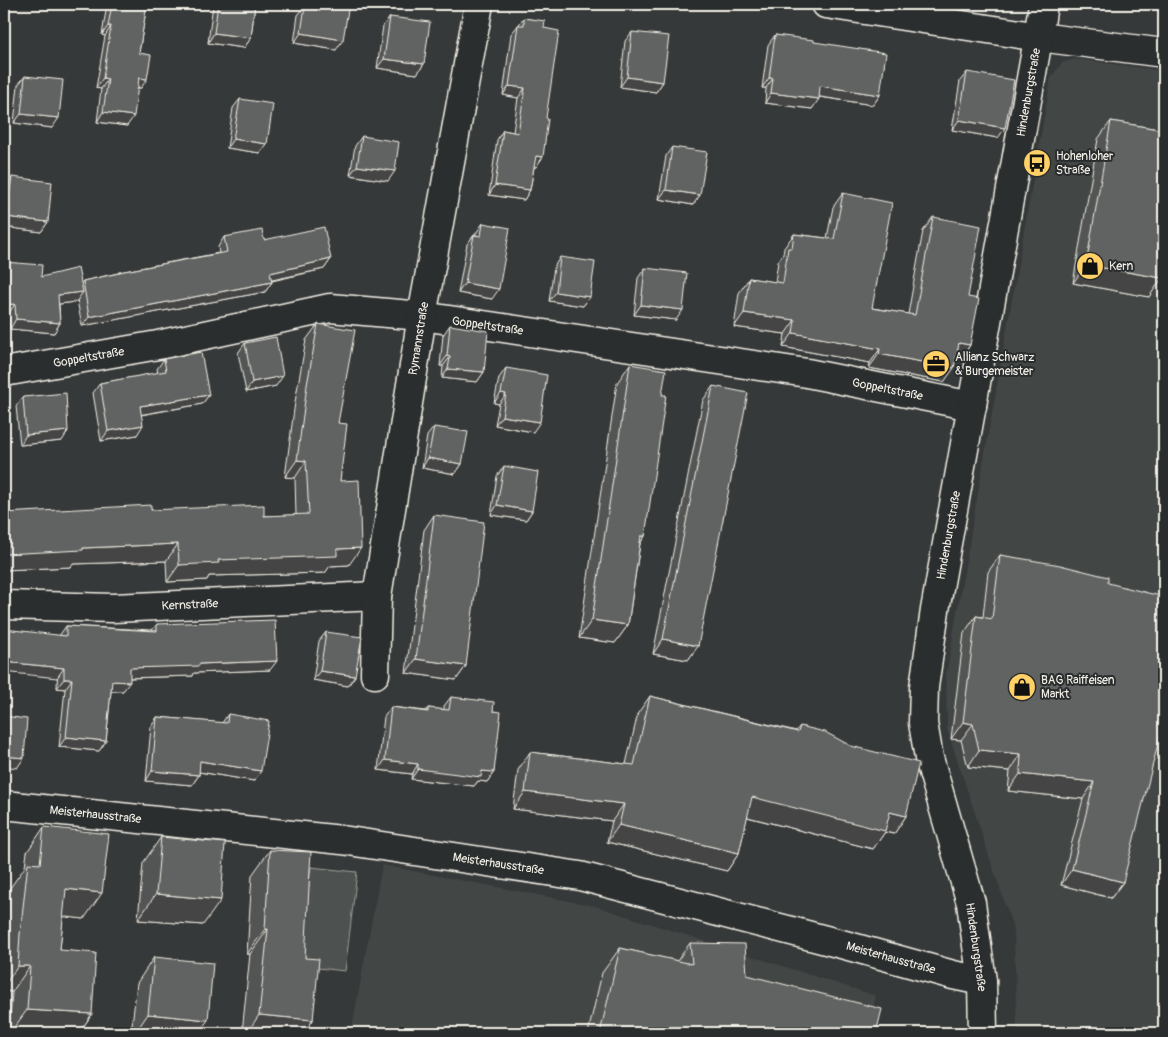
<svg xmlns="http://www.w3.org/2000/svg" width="1168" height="1037" font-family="Pangolin,sans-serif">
<rect width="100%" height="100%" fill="#363939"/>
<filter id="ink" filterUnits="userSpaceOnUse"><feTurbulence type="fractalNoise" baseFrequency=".02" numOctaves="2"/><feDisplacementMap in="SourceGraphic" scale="10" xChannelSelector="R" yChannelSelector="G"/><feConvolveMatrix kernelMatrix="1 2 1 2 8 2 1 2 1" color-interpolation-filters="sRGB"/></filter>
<g filter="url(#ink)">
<path fill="#434645" d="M1075 59 1164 71V1033H1017L1014 931 947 729 946 675 1051 78 1062 63Z
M382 865 595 906 876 996 867 1033H351Z"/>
<path fill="#4e514f" stroke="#a1a19c" d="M311 867 357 872 345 971 299 966Z"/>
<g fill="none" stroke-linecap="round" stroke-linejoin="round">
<g stroke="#f4f1e8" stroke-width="31">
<g id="minor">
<path d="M826 4 1039 37 1164 53"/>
<path id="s1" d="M4 372 158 345 330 308 422 316 807 373 972 406"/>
<path id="s2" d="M4 605 113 608 377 596"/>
<path id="s3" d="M375 674 377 596 422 316 479 4"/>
<path id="s4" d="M982 981 971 903 929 758 923 723 924 687 935 610 1037 45 1043 4"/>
</g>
</g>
<g stroke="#f4f1e8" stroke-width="31">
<g id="tertiary">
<path id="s5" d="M4 805 342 840 580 876 845 945 953 975 982 981 983 1033"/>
</g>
</g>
<use href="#minor" stroke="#2a2d2e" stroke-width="28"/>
<use href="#tertiary" stroke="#2a2d2e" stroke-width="28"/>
</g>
<path fill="#535554" stroke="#f4f1e8" d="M107 4H147L139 53 141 88H138L127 126 97 122 101 89 96 88 105 36 102 35Z
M213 4H255L251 38 244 48 208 43Z
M307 4H349L336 50 294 43 298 15Z
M390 17 424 64 417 74 377 68 383 26Z
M524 18 544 28 536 167H534L530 190 524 200 489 195 497 140 503 130 513 132 518 98 503 95 511 34Z
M632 32 663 82 656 92 620 87 625 41Z
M775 35 814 42 880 95 873 105 819 97 812 109 765 103 766 88H762L768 45Z
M967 72 998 138 952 130 960 81Z
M25 76 52 128 14 123 18 85Z
M240 99 260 153 227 148 233 108Z
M1111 121 1164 130V275L1163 274 1149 297 1073 283 1098 139Z
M362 136 388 181 350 175 355 146Z
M672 147 700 195 693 205 659 199 666 156Z
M12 177 48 222 41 232 4 227V194L5 186Z
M843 193 872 308 908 314 923 231 933 217 968 297 970 345 961 359 956 358 944 382 869 368 870 363 783 347 785 334 734 327 739 293 749 278 775 282 778 262 783 254 784 248 794 234 827 238 833 207Z
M483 223 492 299 458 293 467 244 474 235H476V233Z
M224 237 264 240 331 259 324 269 272 281V282L265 292 82 326 77 300 76 302 59 304 60 323 54 333 10 329 8 314H4V262L41 277 81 283 83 281 118 273 119 272 219 253 218 247Z
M560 257 590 297 583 306 549 301 554 267Z
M645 268 676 320 634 315 638 278Z
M318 324 338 423 340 481 349 565 330 566 325 573 209 576 207 580 167 582 166 561 73 564 71 567 4 570V513L151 510 264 516 296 515 295 478 285 477 295 402 306 340Z
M450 325 484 372 477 382 442 378 443 366H440L443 335Z
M245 343 276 386 246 392 238 353Z
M164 359 209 395 202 404 141 415 137 435 101 441 93 393 100 383 158 373 157 369Z
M630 364 662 395 645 536 640 544 628 625 615 643 579 638 617 383Z
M506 368 533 432 495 425 499 404 494 403 499 378Z
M713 386 698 646 688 660 653 654 703 400Z
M23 397 62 441 20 445 16 406Z
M434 427 462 464 455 474 422 468 427 436Z
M504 466 532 511 526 520 491 515 497 476Z
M434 515 466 666 456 680 406 673 424 530Z
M1000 555 1108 583 1123 882 1111 898 1061 885 1083 799 1008 791 1010 771 968 767 961 740 951 739 964 633 976 616 983 617 988 572Z
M157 624 270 670 194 673 193 676 130 678 123 691H111L106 741 99 751 59 747 65 689 57 688 59 636 66 626 152 630Z
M326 632 355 676 348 686 313 680 319 641Z
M650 696 796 731 800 726 906 816 894 834 885 832 873 849 747 817 739 853 727 871 607 842 612 821 513 809 518 770 530 752 626 764 638 713Z
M451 697 493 711 494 772 487 782 478 781 474 786 411 779 412 774 378 770 384 717 391 707 426 711 428 708 444 710V706Z
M228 714 254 781 199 772V775L192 785 146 781 151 727 157 717 222 723Z
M44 827 84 919 63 916 60 950 92 1014 79 1033H9L12 992 4 991V947L10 888 25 867 27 852Z
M161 837 203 925 138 920 143 863Z
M270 850 305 958 313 1020 304 1033H242L250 954H247L252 875Z
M690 943 747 975 876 1033H588L602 973 620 948 677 961Z
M154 957 198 1033H131L137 983Z"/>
<path fill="#444545" stroke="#f4f1e8" d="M108 26H111L105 36 102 35Z
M214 33 251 38 244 48 208 43Z
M301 33 343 40 336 50 294 43Z
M384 59 424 64 417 74 377 68Z
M627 77 663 82 656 92 620 87Z
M103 78 108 79 101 89 96 88Z
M139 78 147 79 141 88 133 87Z
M769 78H773L766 88H762Z
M509 86 525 88 518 98 503 95Z
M820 86 880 95 873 105 814 96Z
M771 93 819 99 812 109 765 103Z
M103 112 134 116 127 126 97 122Z
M21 114 59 118 52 128 14 123Z
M959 120 1005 128 998 138 952 130Z
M233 139 267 144 260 153 227 148Z
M536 156 543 157 536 167 529 166Z
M357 166 395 171 388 181 350 175Z
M495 185 530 190 524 200 489 195Z
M666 190 700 195 693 205 659 199Z
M6 217 48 222 41 232 4 227V220Z
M331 259 324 269 263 282 270 273Z
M1086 265 1162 278 1149 297 1073 283Z
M272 282 265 292 82 326 89 317Z
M465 283 499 289 492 299 458 293Z
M83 292 76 302 51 305 58 295Z
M556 292 590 297 583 306 549 301Z
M15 304 8 314H4V305Z
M641 305 683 310 676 320 634 315Z
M744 313 795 320 785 334 734 327Z
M16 319 60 323 54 333 10 329Z
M793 333 880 349 870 363 783 347Z
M959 343 970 345 961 359 949 357Z
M879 354 954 368 944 382 869 368Z
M447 356 450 357 443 366H440Z
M448 369 484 372 477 382 442 378Z
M283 376 276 386 246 392 252 382Z
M501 393 506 394 499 404 494 403Z
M209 395 202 404 133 416 140 406Z
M502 416 540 422 533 432 495 425Z
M143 425 137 435 101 441 108 431Z
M68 431 62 441 20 445 26 435Z
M428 458 462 464 455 474 422 468Z
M297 460 306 461 295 478 285 477Z
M497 505 532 511 526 520 491 515Z
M641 536H645L632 555Z
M178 544 166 561 73 564 71 567 4 570V554L83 548Z
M361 548 349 565 330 566 325 573 209 576 207 580 167 582 179 565 218 560 337 549Z
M592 620 628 625 615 643 579 638Z
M663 639 698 646 688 660 653 654Z
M416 659 466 666 456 680 406 673Z
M277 661 270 670 194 673 193 676 124 678 130 668 199 664Z
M4 662 64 668 57 678 4 672Z
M320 671 355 676 348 686 313 680Z
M64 679H72L65 689 57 688Z
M112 681 130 682 123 691H105Z
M963 722 973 724 961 740 951 739Z
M66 737 106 741 99 751 59 747Z
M979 750 1021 754 1010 771 968 767Z
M4 756 24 758 17 768 4 766Z
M385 760 418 764 412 774 378 770Z
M200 761 261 771 254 781 193 771Z
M418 769 482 771 494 772 487 782 478 781 474 786 411 779Z
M152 771 199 775 192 785 146 781Z
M1020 774 1094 782 1083 799 1008 791Z
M525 792 624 804 612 821 513 809Z
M752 797 890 812 906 816 894 834 885 832 873 849 740 815Z
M619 825 739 853 727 871 607 842Z
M1072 869 1123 882 1111 898 1061 885Z
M66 889 102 893 84 919 48 915Z
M156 894 221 900 203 925 138 920Z
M265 929H268L250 954H247Z
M18 966H30L12 992 4 991V986Z
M27 1010 92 1014 79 1033H10Z
M148 1014 208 1020 198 1033H135Z
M259 1015 313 1020 304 1033H247Z"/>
<path fill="#616362" stroke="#f4f1e8" d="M112 4H147L139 53 151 55 147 79 139 78 134 116 103 112 108 79 103 78 111 26H108Z
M218 4H255L251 38 214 33Z
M311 4H349L343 40 301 33 305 6H310Z
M390 17 430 22 424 64 384 59Z
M524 18 545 21 544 28 559 31 546 118 548 119 543 157 536 156 530 190 495 185 503 130 518 133 525 88 509 86 518 25H524Z
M632 32 669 36 663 82 627 77Z
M775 35 814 40V42L886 53 880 95 820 86 819 99 771 93 773 78H769Z
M967 72 1014 80 1005 128 959 120Z
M25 76 63 80 59 118 21 114Z
M240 99 273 104 267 144 233 139Z
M1111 121 1164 130V265L1162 278 1086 265Z
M362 136 399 142 395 171 357 166Z
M672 147 707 152 700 195 666 190Z
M12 177 52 182 48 222 6 217Z
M843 193 892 203 872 308 915 315 933 217 981 226 968 297 979 299 970 345 959 343 954 368 879 354 880 349 793 333 795 320 744 313 749 278 783 283 788 248H792L794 234 834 239Z
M483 223 510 228 499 289 465 283 474 235 481 236Z
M324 227 331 259 270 273 272 282 89 317 83 281 119 273V272L227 252 224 237 262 230 264 240Z
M560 257 595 262 590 297 556 292Z
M4 262 42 265 41 277 78 268 83 292 58 295 60 323 16 319 15 304 4 305Z
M645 268 687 273 683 310 641 305Z
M318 324 355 330 338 423 347 424 340 481 359 480 361 548 337 549V556L218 560 219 563 179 565 178 544 83 548V550L4 554V513L151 505V510L264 505V516L309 514 306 461 297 460 307 385Z
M450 325 488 331 484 372 448 369 450 357 447 356Z
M276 337 283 376 252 382 245 343Z
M201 352 209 395 140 406 143 425 108 431 100 383 166 371 164 359Z
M630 364 666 370 662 395H666L645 536H641L628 625 592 620Z
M506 368 547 375 540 422 502 416 506 394 501 393Z
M713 386 748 393 698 646 663 639Z
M66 393 68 431 26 435 23 397Z
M434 427 468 432 462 464 428 458Z
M504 466 538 472 532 511 497 505Z
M434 515 484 522 466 666 416 659Z
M1000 555 1060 565 1108 577V583L1164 597V720L1123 882 1072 869 1094 782 1020 774 1021 754 979 750 973 724 963 722 976 616 992 619Z
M275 620 277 661 199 664V666L130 668V682L112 681 106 741 66 737 72 679H64V668L4 662V629L66 636V626L157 631V624Z
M326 632 362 637 355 676 320 671Z
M650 696 798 732 800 726 825 732 851 746 919 763 906 816 890 812 885 831 752 797 739 853 619 825 624 804 525 792 530 752 634 765Z
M451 697 494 702 493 711 501 712 494 772 482 771 481 777 418 769V764L385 760 391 707 428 712V708L449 710Z
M228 714 269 721 261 771 200 761 199 775 152 771 157 717 227 723Z
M4 716 27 719 24 758 4 756Z
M44 827 109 834 102 893 66 889 60 950 96 953 92 1014 27 1010 30 966H18L20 934 28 863 40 864Z
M161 837 225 843 221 900 156 894Z
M270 850 311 852 305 958 319 959 313 1020 259 1015 268 929H265Z
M690 943 745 944 747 975 882 1009 876 1033H749L742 1032V1033H600L620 948 692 964Z
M154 957 213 963 208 1020 148 1014Z"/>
</g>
<defs>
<g id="bus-disc" transform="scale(1.4375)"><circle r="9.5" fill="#ffd166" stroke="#2a2d2e"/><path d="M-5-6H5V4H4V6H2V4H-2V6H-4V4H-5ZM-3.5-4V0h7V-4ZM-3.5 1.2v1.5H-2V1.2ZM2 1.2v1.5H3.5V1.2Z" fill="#111"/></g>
<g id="shop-disc" transform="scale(1.4375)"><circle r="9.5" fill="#ffd166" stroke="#2a2d2e"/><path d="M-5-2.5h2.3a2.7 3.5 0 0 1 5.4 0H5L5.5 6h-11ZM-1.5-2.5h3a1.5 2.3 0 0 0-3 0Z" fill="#111"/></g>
<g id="office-disc" transform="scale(1.4375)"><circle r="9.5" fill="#ffd166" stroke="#2a2d2e"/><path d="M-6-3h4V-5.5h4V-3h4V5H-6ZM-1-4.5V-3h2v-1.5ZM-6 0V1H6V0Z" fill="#111"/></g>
</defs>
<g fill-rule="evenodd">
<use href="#bus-disc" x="1037" y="163"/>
<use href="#shop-disc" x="1090" y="266"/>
<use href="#office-disc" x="936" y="364"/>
<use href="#shop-disc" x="1022" y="687"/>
</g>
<g text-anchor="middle" stroke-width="4" stroke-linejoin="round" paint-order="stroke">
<g font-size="12" fill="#f4f1e8" stroke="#2a2d2e">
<text dy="4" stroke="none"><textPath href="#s4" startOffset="905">Hindenburgstraße</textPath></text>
<text dy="4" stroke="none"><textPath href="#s1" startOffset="491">Goppeltstraße</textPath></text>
<text dy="4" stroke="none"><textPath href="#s3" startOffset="339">Rymannstraße</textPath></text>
<text dy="4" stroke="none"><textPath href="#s1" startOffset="86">Goppeltstraße</textPath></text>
<text dy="4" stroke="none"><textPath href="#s1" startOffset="896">Goppeltstraße</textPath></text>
<text dy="4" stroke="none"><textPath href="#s4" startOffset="455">Hindenburgstraße</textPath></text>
<text dy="4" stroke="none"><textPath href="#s2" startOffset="186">Kernstraße</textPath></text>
<text dy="4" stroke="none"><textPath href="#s5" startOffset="92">Meisterhausstraße</textPath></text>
<text dy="4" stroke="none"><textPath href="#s5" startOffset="498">Meisterhausstraße</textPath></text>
<text transform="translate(976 947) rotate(82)" y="4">Hindenburgstraße</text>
<text dy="4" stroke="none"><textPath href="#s5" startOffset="902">Meisterhausstraße</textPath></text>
</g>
<g font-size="12" fill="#f4f1e8" stroke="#2a2d2e" text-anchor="start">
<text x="1056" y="160">Hohenloher<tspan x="1056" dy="14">Straße</tspan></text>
<text x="1109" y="270">Kern</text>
<text x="955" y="361">Allianz Schwarz<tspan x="955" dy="14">&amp; Burgemeister</tspan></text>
<text x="1041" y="684">BAG Raiffeisen<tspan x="1041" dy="14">Markt</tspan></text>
</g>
</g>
<rect width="1168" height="1037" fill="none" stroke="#2a2d2e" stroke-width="20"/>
<rect x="10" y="10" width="1148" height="1017" fill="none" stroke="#f4f1e8" stroke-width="2" filter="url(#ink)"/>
</svg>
